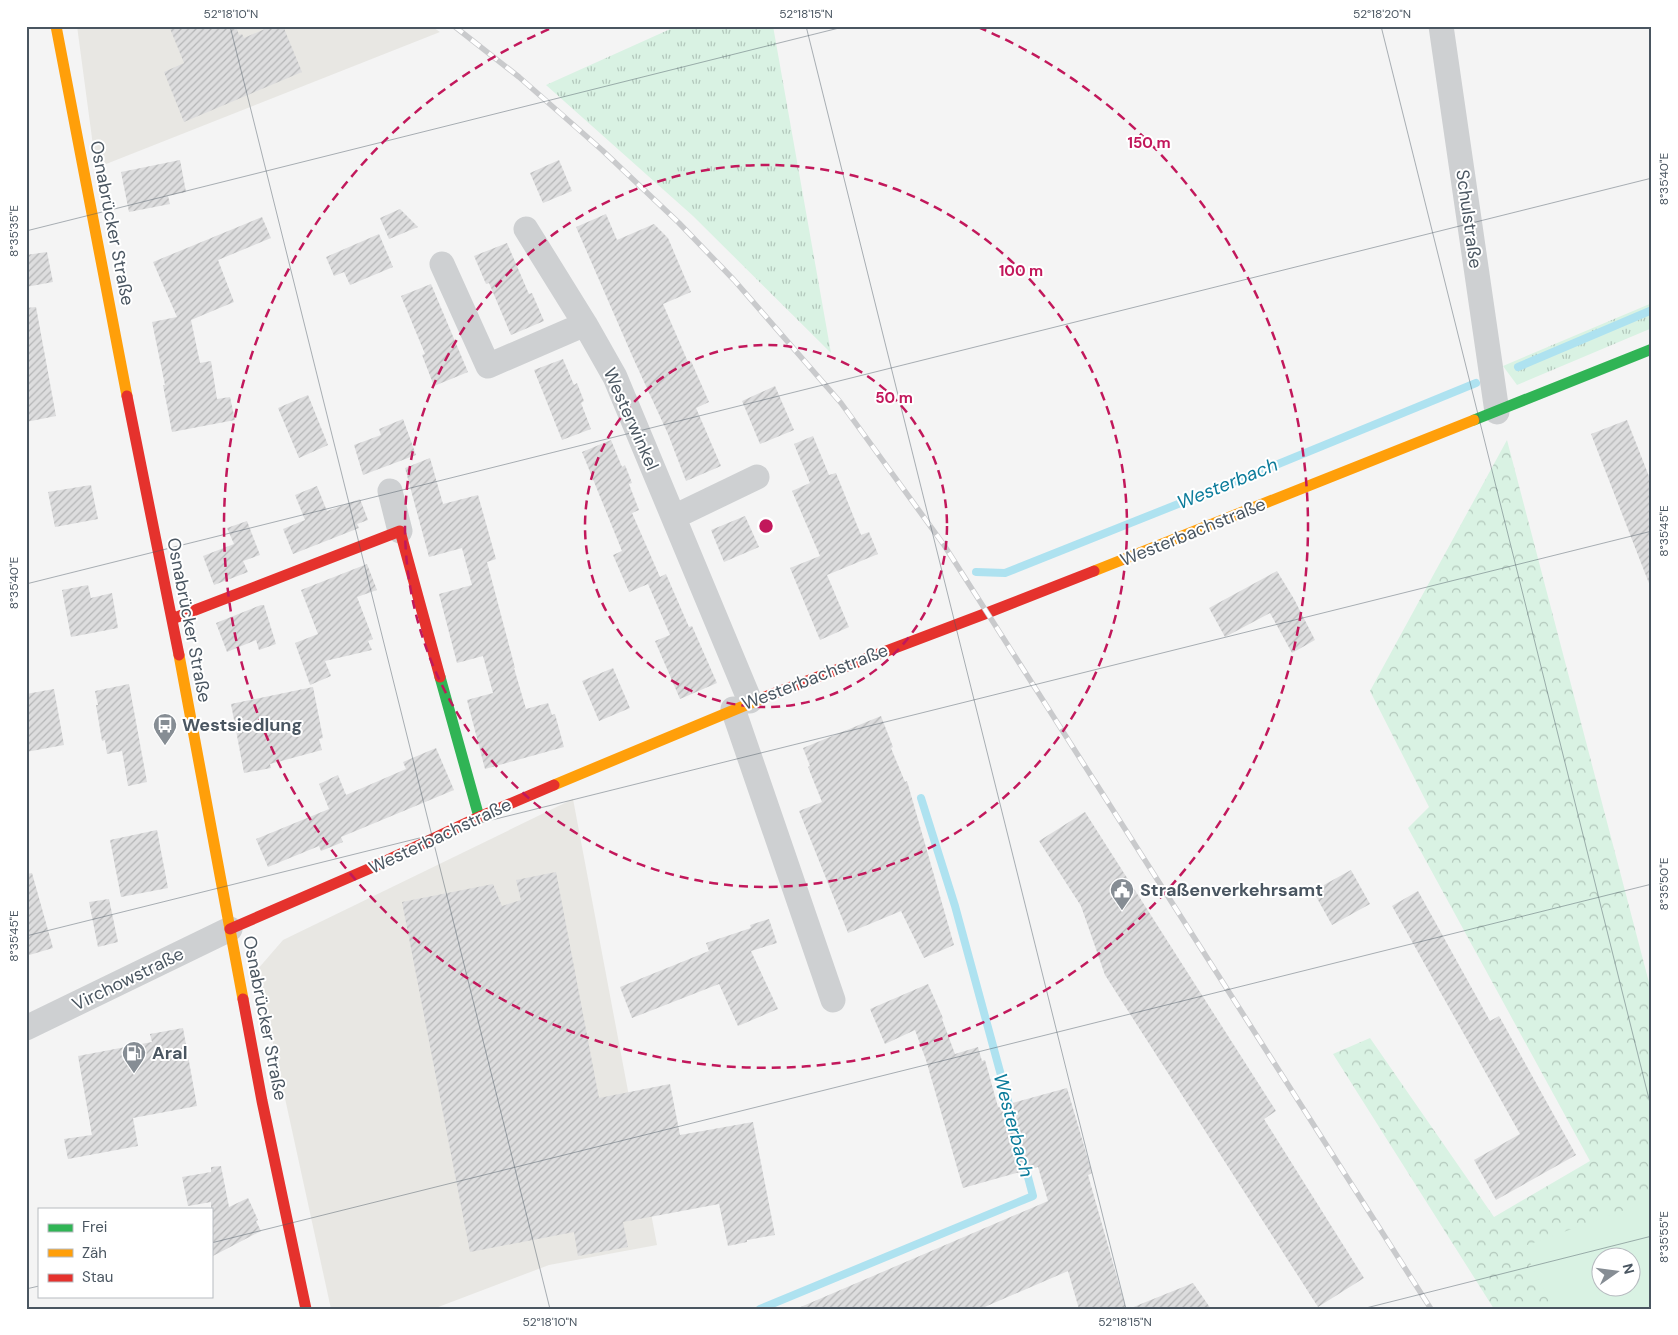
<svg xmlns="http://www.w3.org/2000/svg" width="1678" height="1335" font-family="'DM Sans',sans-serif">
<defs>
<pattern id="grass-tufts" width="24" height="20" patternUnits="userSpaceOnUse" patternTransform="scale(1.25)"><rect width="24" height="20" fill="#d9f2e3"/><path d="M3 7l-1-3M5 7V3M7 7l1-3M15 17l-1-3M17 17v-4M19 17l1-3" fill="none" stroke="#b2c7bb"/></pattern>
<pattern id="forest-crowns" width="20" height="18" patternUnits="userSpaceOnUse" patternTransform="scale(1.25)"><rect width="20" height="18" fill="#d9f2e3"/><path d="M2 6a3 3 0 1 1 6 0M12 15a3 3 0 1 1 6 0" fill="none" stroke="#b2c7bb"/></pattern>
<pattern id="building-hatch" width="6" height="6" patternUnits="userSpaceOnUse" patternTransform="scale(1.25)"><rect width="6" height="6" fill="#ddddde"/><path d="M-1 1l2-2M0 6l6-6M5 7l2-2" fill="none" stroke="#b5b6b7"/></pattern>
</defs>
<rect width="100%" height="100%" fill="#f4f4f4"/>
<path fill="#e8e7e3" d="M77 26H431L440 32 96 168Z
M573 799 657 1245 549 1265 433 1309H331L257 970 283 940Z"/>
<path fill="url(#grass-tufts)" d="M677 26H773L831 353 693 216 546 85Z
M1652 303V328L1517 385 1503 366Z"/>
<path fill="url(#forest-crowns)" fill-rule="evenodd" d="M1507 440 1652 994V1309H1494L1333 1054 1370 1038 1494 1217 1590 1161 1408 828 1429 807 1370 691ZM1600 1258H1630V1288H1600Z"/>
<path fill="#d9f2e3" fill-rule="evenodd" d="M1652 1200V1309H1554L1522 1247ZM1600 1258H1630V1288H1600Z"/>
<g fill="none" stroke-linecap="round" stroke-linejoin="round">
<path stroke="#aee2f0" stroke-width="8" d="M1518 367 1652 310
M976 572 1005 573 1266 469 1476 383
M921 798 955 906 1011 1112
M760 1309 1033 1196 1024 1162"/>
</g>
<path fill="url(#building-hatch)" d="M169 26H236L239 35 242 34 244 38 272 26H283L302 72 184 122 164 72 184 63Z
M180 160 186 192 168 196 170 204 129 212 121 172Z
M559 160 572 191 543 203 530 173Z
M400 209 418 227 389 239 380 218Z
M606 214 617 240 654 224 668 238 691 292 663 304 688 362 691 361 709 402 696 408 721 466 686 481 668 434 634 360 576 227Z
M262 217 271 238 218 260 234 302 191 320 200 363 211 361 217 399 230 397 235 420 172 432 163 385H165L152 322 177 317 153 262Z
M379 234 393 267 350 285 344 272 334 276 326 257Z
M507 243 529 294 532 293 544 321 511 335 489 283 486 284 474 256Z
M47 252 53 282 26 287V255Z
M431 284 468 372 434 386 422 355 425 354 401 296Z
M36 307 56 416 26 422V308Z
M563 359 574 385 577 383 584 401 581 403 591 429 562 440 534 370Z
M775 386 794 430 760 444 742 401Z
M308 395 328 445 299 458 278 408Z
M403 419 416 455 363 475 354 445 381 435 379 429Z
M1627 420 1652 484V586H1650L1591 434Z
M813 436 829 475 836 473 861 535 869 532 878 554 827 575 849 627 820 640 790 568 820 556 792 491 810 483 794 444Z
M611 440 622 467 625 465 632 483 629 484 639 510 632 513 660 577 666 574 689 627 692 626 717 683 680 699 655 641 670 635 648 584 629 592 613 555 622 551 582 452Z
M430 458 443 504 478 495 496 559 487 562 515 668H514L526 709 548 703 552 715 555 714 564 747 485 769 467 700 493 693 483 656 457 663 439 594 472 585 467 567 462 548 429 557 405 468Z
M91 485 98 519 55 527 48 492Z
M317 486 327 511 360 499 368 520 357 524 359 528 293 554 283 529 305 520 295 495Z
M745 516 759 547 724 562 711 530Z
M247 521 260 555 243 561 248 572 214 585 203 556 234 544 227 528Z
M367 564 377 590 357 597 373 639 368 641 372 650 325 661 331 676 310 685 295 643 318 634 301 590Z
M1277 571 1294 599 1315 640 1292 653 1270 613 1225 637 1209 608Z
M88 585 91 598 112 593 118 628 71 637 62 590Z
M261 605H264L276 644 259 650 256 640 227 652 216 623Z
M613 668 630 708 599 721 582 681Z
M129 684 147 782 128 786 122 751 107 754 105 740 102 741 96 705H98L95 691Z
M313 687 323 738 319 739 322 750 270 764 271 768 244 773 231 704Z
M54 689 64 745 26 752V694Z
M881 716 893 747 891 748 905 782 907 781 954 945 924 958 901 911 848 933 799 811 822 802 808 767 810 766 803 748Z
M436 748 454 790 341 837 343 842 321 851 319 846 268 867 256 839 329 809 319 784 338 775 346 795 406 769 403 762Z
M1085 812 1276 1111 1264 1119 1364 1278 1318 1307 1105 975 1081 906 1039 841Z
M157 830 168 888 121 897 110 840Z
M1351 870 1370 904 1332 925 1313 891Z
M556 872 599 1098 670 1084 680 1135 753 1122 775 1235 747 1240V1242L728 1246 719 1204 623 1222 628 1247 578 1256 574 1232 470 1252 402 902 493 884 502 906 521 900 516 880Z
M32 873 53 948 26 956V874Z
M1418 891 1490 1021 1499 1016 1576 1155 1496 1200 1474 1160 1520 1134 1392 906Z
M109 899 118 942 98 947 89 902Z
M769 919 777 943 751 951 778 1009 738 1026 719 984 632 1018 620 987 709 951 706 943 751 928 750 925Z
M928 984 943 1018 942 1019 955 1054 978 1047 982 1061 985 1060 998 1107 1067 1088 1092 1173 1088 1175 1126 1309H1079L1068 1271 980 1309H796L1048 1201 1038 1167 963 1188 926 1060 915 1030 885 1044 870 1009Z
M183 1028 197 1106 133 1118 138 1146 68 1159 64 1139 92 1135 78 1056 152 1042 150 1034Z
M221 1166 229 1207 248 1198 258 1220 256 1221 261 1231 211 1257V1202L188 1206 182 1177 211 1172V1167Z
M1193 1283 1211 1309H1132L1131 1308Z"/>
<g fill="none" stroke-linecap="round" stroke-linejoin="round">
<path stroke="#ced0d2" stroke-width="25" d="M1441 26 1497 412
M526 229 585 324 615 377 750 701
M442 264 488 366 585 324
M390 491 400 531
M674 517 757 477
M733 709 833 1000
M26 1028 230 929"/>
<path stroke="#30b455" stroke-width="11" d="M1474 420 1652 349
M440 677 479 817"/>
<path stroke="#ff9f0a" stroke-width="11" d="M56 26 127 396
M1094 571 1474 420
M179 655 243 999
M554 785 765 697"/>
<path stroke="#e5322d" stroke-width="11" d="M127 396 179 655
M172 619 400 531 440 677
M765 697 987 613 1094 571
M230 929 373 867 479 817 554 785
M243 999 262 1101 306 1309"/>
<g stroke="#c9cacc" stroke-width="5.5">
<path id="rail" d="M454 26 519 77 602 150 679 223 734 280 841 403 944 545 1431 1309"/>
</g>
<use href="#rail" stroke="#fff" stroke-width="4" stroke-dasharray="11" stroke-linecap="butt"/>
</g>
<path fill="none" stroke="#4a5661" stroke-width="1" stroke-opacity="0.45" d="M230 26 550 1309M806 26 1126 1309M1381 26 1652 1111M26 231 847 26M26 584 1652 178M26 936 1652 531M211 1243 1652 884M26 1289 39 1286M1362 1309 1652 1236"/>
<g fill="none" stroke="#c2185b" stroke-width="2.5" stroke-dasharray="9 6">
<circle cx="766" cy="526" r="181"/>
<circle cx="766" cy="526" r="361"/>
<path d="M978 27A542 542 0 1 1 554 27"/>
</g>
<defs>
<g id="bus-pin" transform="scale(1.25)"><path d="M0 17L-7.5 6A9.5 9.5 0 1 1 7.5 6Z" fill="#868d94" stroke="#fff"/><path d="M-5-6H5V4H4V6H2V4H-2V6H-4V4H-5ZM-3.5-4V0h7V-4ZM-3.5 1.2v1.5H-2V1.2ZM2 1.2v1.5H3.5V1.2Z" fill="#fff"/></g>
<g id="civic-pin" transform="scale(1.25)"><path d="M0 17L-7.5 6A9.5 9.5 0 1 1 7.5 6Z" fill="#868d94" stroke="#fff"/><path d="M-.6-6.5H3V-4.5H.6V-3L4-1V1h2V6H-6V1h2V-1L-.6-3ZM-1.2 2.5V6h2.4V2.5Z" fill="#fff"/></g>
<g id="fuel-pin" transform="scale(1.25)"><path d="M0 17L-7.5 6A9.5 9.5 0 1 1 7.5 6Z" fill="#868d94" stroke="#fff"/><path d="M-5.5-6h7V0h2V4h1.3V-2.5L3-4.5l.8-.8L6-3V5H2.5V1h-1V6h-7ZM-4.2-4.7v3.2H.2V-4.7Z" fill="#fff"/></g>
</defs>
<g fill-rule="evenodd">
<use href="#bus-pin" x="165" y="725"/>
<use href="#civic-pin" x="1122" y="890"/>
<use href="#fuel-pin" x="134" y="1053"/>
</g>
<g text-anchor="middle" stroke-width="4" stroke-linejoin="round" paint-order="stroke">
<g font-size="18" fill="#4a5661" stroke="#fff">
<text transform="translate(1469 219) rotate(82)" y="6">Schulstraße</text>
<text transform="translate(112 223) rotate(79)" y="6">Osnabrücker Straße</text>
<text transform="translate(631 419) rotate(66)" y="6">Westerwinkel</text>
<text transform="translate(1193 532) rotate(-22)" y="6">Westerbachstraße</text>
<text transform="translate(189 620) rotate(79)" y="6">Osnabrücker Straße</text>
<text transform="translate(815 677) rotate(-21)" y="6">Westerbachstraße</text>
<text transform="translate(440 836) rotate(-25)" y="6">Westerbachstraße</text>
<text transform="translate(128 979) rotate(-26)" y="6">Virchowstraße</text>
<text transform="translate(265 1018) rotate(79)" y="6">Osnabrücker Straße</text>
</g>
<g font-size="18" font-weight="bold" fill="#4a5661" stroke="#fff" text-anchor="start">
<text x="182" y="731">Westsiedlung</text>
<text x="1140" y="896">Straßenverkehrsamt</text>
<text x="152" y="1059">Aral</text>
</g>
<g font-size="19" font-style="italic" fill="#0c7c9b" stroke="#fff">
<text transform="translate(1227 483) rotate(-22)" y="7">Westerbach</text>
<text transform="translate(1014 1125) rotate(75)" y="7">Westerbach</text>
</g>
</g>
<circle cx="766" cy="526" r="8" fill="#c2185b" stroke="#fff" stroke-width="2.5"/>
<g font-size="15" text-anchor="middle" font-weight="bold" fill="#c2185b" stroke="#fff" stroke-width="4" stroke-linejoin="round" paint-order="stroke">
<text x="1149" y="148">150 m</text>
<text x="1021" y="276">100 m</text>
<text x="894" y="403">50 m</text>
</g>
<rect width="1678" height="1335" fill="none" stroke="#ffffff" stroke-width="55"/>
<rect x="38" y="1208" width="175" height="90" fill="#ffffff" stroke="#b7bbc0"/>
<rect x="48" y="1224" width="25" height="8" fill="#30b455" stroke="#b7bbc0"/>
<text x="82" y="1232" font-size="15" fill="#4a5661">Frei</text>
<rect x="48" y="1249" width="25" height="8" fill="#ff9f0a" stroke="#b7bbc0"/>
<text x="82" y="1258" font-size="15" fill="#4a5661">Zäh</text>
<rect x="48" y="1274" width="25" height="8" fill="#e5322d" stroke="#b7bbc0"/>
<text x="82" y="1282" font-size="15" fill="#4a5661">Stau</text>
<g transform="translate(1616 1272) rotate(76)"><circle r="24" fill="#ffffff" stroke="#b7bbc0"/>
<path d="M0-4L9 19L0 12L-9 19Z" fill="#868d94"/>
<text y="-8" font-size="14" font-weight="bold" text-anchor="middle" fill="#4a5661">N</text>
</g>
<rect x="28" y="28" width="1622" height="1280" fill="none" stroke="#4a5661" stroke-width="2"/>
<g font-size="12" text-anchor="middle" fill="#4a5661">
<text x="231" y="18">52°18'10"N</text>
<text x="806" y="18">52°18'15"N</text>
<text x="1382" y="18">52°18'20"N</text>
<text transform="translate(1664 179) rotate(-90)" y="4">8°35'40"E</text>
<text transform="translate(14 231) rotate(-90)" y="4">8°35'35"E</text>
<text transform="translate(1664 531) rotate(-90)" y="4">8°35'45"E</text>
<text transform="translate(14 583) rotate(-90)" y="4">8°35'40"E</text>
<text transform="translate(1664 884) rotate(-90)" y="4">8°35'50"E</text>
<text transform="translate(14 936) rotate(-90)" y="4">8°35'45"E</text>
<text transform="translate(1664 1237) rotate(-90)" y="4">8°35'55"E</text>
<text x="550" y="1326">52°18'10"N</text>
<text x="1125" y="1326">52°18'15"N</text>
</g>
</svg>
